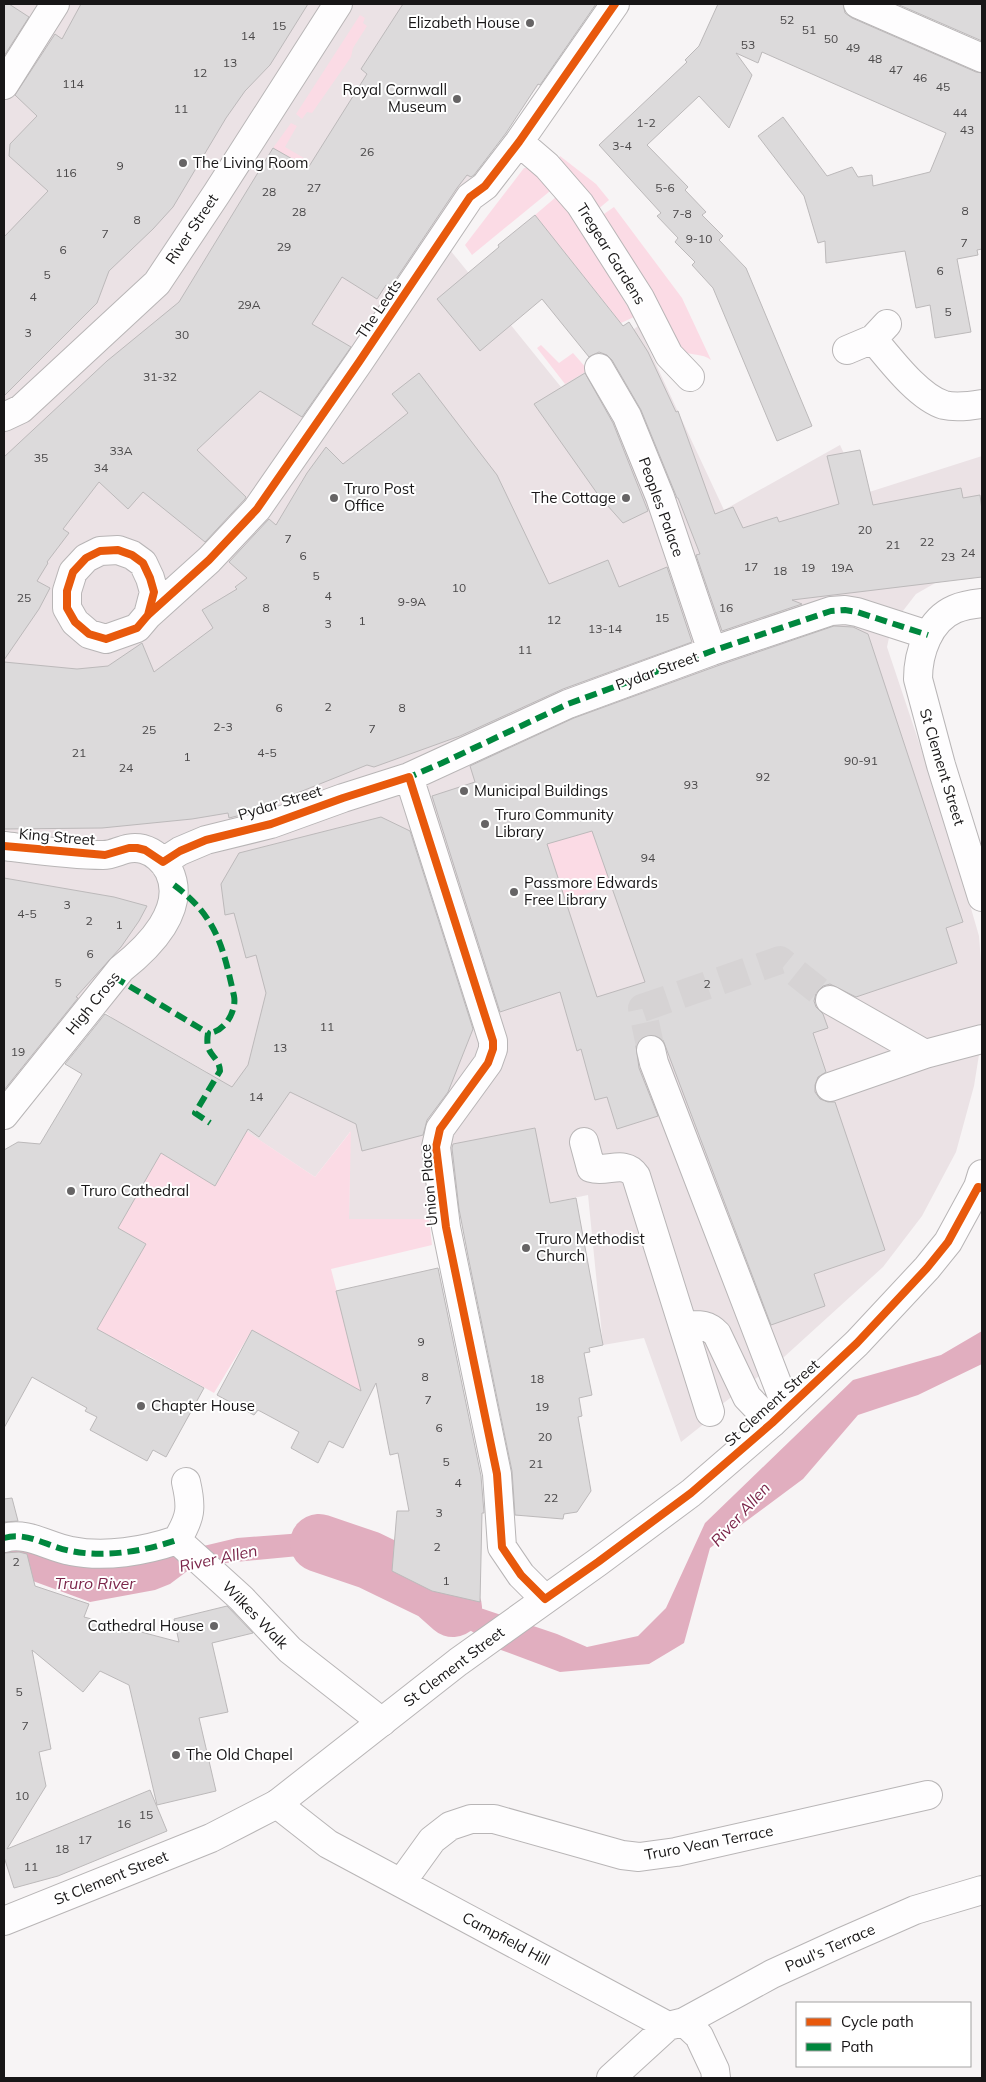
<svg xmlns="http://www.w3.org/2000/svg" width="986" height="2082" font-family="Mulish,sans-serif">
<rect width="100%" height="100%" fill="#f7f4f5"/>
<path fill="#ebe2e5" d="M4 4H593L540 83 433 229 561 387 638 326 724 510 840 445 863 494 982 456V574L937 582 916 594 899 616 890 633 887 647 948 829 979 936 982 975V1036L974 1086 956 1152 922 1216 883 1267 784 1357 721 1405 710 1419 681 1442 644 1338 603 1345 588 1195 549 1203 562 1276 475 1292 448 1145 426 1149 429 1219H349L350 1132 315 1177 193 1096 207 1072 114 1019 83 994 21 1094 4 1117Z"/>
<path fill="#fbdbe5" d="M360 15 365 18 363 23 367 26 353 48 351 57 312 113 307 112 302 119 296 114Z
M291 123 297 126 285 147 309 161 305 166 273 148Z
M560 156 596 184 609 200 597 210 557 161Z
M524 168H529L555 187 472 255 465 245Z
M556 197 577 222 634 317 621 323 535 215Z
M614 207 682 298 711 360C702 353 692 356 682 351L601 216Z
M541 345 559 363 573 353 588 370 565 384 537 348Z
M592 831 611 885 565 901 547 844Z
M194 1096 315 1177 351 1131 349 1219H429L432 1245 331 1269 363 1392 252 1330 214 1393 136 1349 128 1362 60 1325 111 1304 146 1244 118 1228 161 1153 215 1186 235 1153 182 1119Z"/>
<path fill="#e1aebf" d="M982 1331V1364L918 1395 858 1415 803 1479 710 1548 684 1643 649 1664 560 1672 501 1650 421 1599 374 1574 320 1554 194 1566 170 1584 155 1590 90 1602 22 1577 4 1582V1549L30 1543 149 1559 237 1538 316 1532 371 1549 393 1572 427 1590 557 1634 587 1647 638 1636 666 1608 705 1523 853 1380 941 1355Z"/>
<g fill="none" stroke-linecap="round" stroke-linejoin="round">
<path stroke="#e1aebf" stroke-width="58" d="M319 1543 369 1560 435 1592 453 1608"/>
</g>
<path fill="#dcdadb" stroke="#bcb9ba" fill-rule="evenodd" d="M4 4H9L29 17 4 56Z
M81 4H308L270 65 245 91 226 118 173 207 153 229 109 271 97 303 4 396V237L48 191 9 156 10 144 37 116 15 95 55 34 62 39Z
M403 4H596L540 85 538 84 506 133 474 175 471 177 467 175 457 188 390 288 386 285 377 299 342 277 312 324 351 347 302 417 260 391 197 450 246 497 245 499 205 542 143 492 128 509 99 482 63 529 69 533 47 562 48 563 37 581 50 588 39 609 4 660V457L107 361 179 302 273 148 308 168 367 74 361 69Z
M718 4H843L845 13 852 18 976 72 982 73V249L977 250 978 255 957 259 971 332 935 338 930 305 916 308 905 251 826 263 825 241 818 243 804 196 758 136 783 117 827 176 852 167 858 177 872 175 873 186 930 172 946 133 762 52 758 63 736 53 752 75 729 128 699 96 647 145 688 187 685 190 706 212 702 215 723 236 719 240 746 268 812 426 777 441 713 288 692 265 695 262 675 242 678 238 657 216 661 213 599 145 687 62 685 60 699 46Z
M897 4H982V41Z
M535 215 623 326 629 322 648 352 676 412 678 411 715 514 733 507 743 528 777 517 779 522 839 504 827 456 860 450 873 505 961 488 963 498 980 495 982 510V577L792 600 802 604 722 631 696 555 700 554 678 498H677L641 410 612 360 607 355 599 352 589 357 542 299 480 351 437 299 499 247 498 245Z
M419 373 497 475 549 584 608 560 619 587 667 567 692 642 563 689 460 736 374 767 367 765 245 814 229 818 228 813 192 819 102 828 4 829V662L77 669 108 666 142 643 154 672 213 628 202 610 237 589 235 587 247 578 229 562 269 519 276 525 307 473 326 447 343 464 408 413 392 394Z
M585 373 613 423 648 511 623 523 599 496 534 404Z
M834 626 853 627 868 634 963 922 946 928 957 963 856 997 830 984 823 986 816 993 814 1001 816 1007 823 1014 828 1028 813 1033 826 1072 818 1077 815 1085V1092L820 1099 828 1102H835L885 1250 814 1274 825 1306 771 1325 663 1040 656 1035H648L641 1038 636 1046 639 1068 658 1116 617 1129 607 1097 595 1100 581 1049 577 1051 560 992 500 1012 432 796 475 782 470 766 574 718 717 666ZM592 831 645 982 597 997 547 844Z
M381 817 410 831 473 1029 448 1092 427 1120 423 1135 362 1151 356 1124 290 1092 259 1137 248 1129 215 1186 161 1153 118 1228 146 1244 97 1329 204 1388 166 1457 153 1450 147 1461 90 1430 97 1417 85 1411 87 1408 32 1377 4 1428V1150L18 1142 40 1144 82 1074 65 1064 105 1014 232 1087 248 1065 266 993 256 955 246 958 234 913 225 915 221 884 239 853Z
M4 878 114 897 147 906 139 921 121 947 76 997 78 998 4 1090Z
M535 1128 550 1203 576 1198 603 1345 589 1348 590 1352 584 1353 592 1395 579 1398 582 1416 578 1417 591 1491 577 1512 564 1514 563 1519 515 1515 512 1471 469 1261 459 1209 452 1148 453 1144Z
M438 1268 481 1476 484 1513H482L480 1602 432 1591 392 1571 397 1511H409L398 1453 390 1455 376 1383 343 1448 329 1441 318 1463 291 1448 299 1432 258 1410 254 1415 217 1395 252 1330 361 1391 336 1291Z
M12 1498 18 1521 4 1522V1499Z
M19 1552 27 1554 35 1586 89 1604 84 1617 179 1642 174 1619 227 1606 253 1633 212 1643 228 1712 199 1718 216 1791 157 1805 129 1685 100 1671 83 1692 32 1650 51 1749 39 1752 46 1786 7 1849 150 1790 167 1831 58 1876 14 1888 4 1857V1553Z"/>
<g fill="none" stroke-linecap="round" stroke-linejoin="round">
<path stroke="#d6d3d4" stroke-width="28" stroke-dasharray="28 14" stroke-linecap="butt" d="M651 1050 642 1008 780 960 830 1000"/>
<g stroke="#b8b5b6" stroke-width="30">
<path id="minor" d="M858 4 982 58
M4 85 55 4
M519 142 547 166 580 204 640 298 669 355 690 377
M887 324 873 339C890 359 918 397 944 405 956 408 970 406 982 404
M847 350 873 339
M599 368 627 416 660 497 712 651
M4 417 21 409 157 283 217 193 338 4
M148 615 154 592 150 578 143 563 132 555 118 550 100 551 86 558 73 572 67 591V608L75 622 89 634 106 639 137 628 148 615 209 560 257 509 359 362 470 197 485 186 519 142 615 4
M409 777 493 1041V1049L488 1063 440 1129 436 1147 446 1227 497 1474 502 1547 521 1575 545 1599
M4 846C36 850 70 855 103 855 117 855 125 845 143 849 154 852 164 861 169 871 187 909 149 947 121 969L4 1115
M163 862 180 851 206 840 271 824 343 798 409 777 568 704 712 651 831 611 845 610 857 612 928 635
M830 1000 925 1054
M651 1050 654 1063 787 1409
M830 1087 925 1054 982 1039
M584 1142 591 1168C607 1173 625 1159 636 1176L710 1412
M683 1325C697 1325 707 1323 717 1334L747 1397 772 1423
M4 1538C27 1531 48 1547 71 1551 105 1558 145 1551 177 1540
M177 1540 241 1598 290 1650 382 1722
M177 1540C191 1517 192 1508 186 1482
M277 1804 328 1844 668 2026 684 2022 699 2036 715 2070 716 2078
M401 1883 432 1840 450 1826 471 1819H494L622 1855 639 1857 676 1852 928 1795
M684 2022 772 1974 842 1942 915 1910 982 1890
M611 2078 668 2026"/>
</g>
<g stroke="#b8b5b6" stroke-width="30">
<path id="major" d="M982 603C973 604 964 605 955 609 929 620 918 653 918 679L941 765 982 897
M4 1921 211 1838 277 1804 458 1662 598 1562 691 1493 772 1423 857 1343 927 1268 948 1242 978 1187 982 1174"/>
</g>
<use href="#minor" stroke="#fefdfe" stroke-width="28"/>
<use href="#major" stroke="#fefdfe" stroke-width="28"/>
<path stroke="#00873e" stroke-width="6" stroke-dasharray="12 6" stroke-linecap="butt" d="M405 779 442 763 568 704 712 651 831 611 845 610 857 612 928 635
M174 885C217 917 223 947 234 996 237 1011 224 1033 208 1033
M114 977 208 1033C204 1057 219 1054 220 1071L195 1113 210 1123
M4 1538C27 1531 48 1547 71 1551 105 1558 145 1551 177 1540"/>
<g stroke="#fff" stroke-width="11">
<path id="cycleway" d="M148 615 154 592 150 578 143 563 132 555 118 550 100 551 86 558 73 572 67 591V608L75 622 89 634 106 639 137 628 148 615 209 560 257 509 359 362 470 197 485 186 519 142 615 4
M4 846 105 855 129 848H137L145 850 163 862 180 851 206 840 271 824 343 798 409 777 493 1041V1049L488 1063 440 1129 436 1147 446 1227 497 1474 502 1547 521 1575 545 1599 598 1562 691 1493 772 1423 857 1343 927 1268 948 1242 978 1187 982 1188"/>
</g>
<use href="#cycleway" stroke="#e8590c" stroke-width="8"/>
</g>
<g fill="#666465" stroke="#fff" stroke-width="2">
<circle cx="530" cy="23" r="5"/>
<circle cx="457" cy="99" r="5"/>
<circle cx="183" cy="163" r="5"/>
<circle cx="334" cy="498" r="5"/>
<circle cx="626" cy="498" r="5"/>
<circle cx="464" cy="791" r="5"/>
<circle cx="485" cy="824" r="5"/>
<circle cx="514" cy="892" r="5"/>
<circle cx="71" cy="1191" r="5"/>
<circle cx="526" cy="1248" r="5"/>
<circle cx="141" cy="1406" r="5"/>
<circle cx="214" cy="1626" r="5"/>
<circle cx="176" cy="1755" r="5"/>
</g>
<g text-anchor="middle" stroke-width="4" stroke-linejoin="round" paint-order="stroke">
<g font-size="12" fill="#4a4849">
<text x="787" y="24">52</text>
<text x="279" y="30">15</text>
<text x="809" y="34">51</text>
<text x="248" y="40">14</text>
<text x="831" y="43">50</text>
<text x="748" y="49">53</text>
<text x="853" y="52">49</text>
<text x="875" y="63">48</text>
<text x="230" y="67">13</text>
<text x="896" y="74">47</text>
<text x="200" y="77">12</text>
<text x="920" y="82">46</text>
<text x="73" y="88">114</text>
<text x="943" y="91">45</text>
<text x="181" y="113">11</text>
<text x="960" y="117">44</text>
<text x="646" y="127">1-2</text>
<text x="967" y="134">43</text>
<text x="622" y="150">3-4</text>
<text x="367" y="156">26</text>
<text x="120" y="170">9</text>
<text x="66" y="177">116</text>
<text x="314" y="192">27</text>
<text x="665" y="192">5-6</text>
<text x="269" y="196">28</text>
<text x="965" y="215">8</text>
<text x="299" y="216">28</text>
<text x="682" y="218">7-8</text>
<text x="137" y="224">8</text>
<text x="105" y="238">7</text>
<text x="699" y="243">9-10</text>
<text x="964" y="247">7</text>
<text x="284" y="251">29</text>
<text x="63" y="254">6</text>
<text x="940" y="275">6</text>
<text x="47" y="279">5</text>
<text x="33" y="301">4</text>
<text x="249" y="309">29A</text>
<text x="948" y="316">5</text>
<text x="28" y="337">3</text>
<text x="182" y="339">30</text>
<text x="160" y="381">31-32</text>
<text x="121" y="455">33A</text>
<text x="41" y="462">35</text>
<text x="101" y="472">34</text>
<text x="865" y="534">20</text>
<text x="288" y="543">7</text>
<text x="927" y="546">22</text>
<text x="893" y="549">21</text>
<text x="968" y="557">24</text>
<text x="303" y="560">6</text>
<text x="948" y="561">23</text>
<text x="751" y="571">17</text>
<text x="808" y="572">19</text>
<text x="842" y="572">19A</text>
<text x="780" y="575">18</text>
<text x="316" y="580">5</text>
<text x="459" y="592">10</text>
<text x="328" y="600">4</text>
<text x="24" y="602">25</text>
<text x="412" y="606">9-9A</text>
<text x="266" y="612">8</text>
<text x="726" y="612">16</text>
<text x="662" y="622">15</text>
<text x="554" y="624">12</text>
<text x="362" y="625">1</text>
<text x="328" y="628">3</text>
<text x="605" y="633">13-14</text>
<text x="525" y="654">11</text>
<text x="328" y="711">2</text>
<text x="279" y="712">6</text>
<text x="402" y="712">8</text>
<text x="223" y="731">2-3</text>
<text x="372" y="733">7</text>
<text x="149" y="734">25</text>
<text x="79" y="757">21</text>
<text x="267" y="757">4-5</text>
<text x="187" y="761">1</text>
<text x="861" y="765">90-91</text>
<text x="126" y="772">24</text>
<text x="763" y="781">92</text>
<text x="691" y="789">93</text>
<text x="648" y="862">94</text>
<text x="67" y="909">3</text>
<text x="27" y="918">4-5</text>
<text x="89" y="925">2</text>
<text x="119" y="929">1</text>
<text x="90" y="958">6</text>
<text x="58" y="987">5</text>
<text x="707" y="988">2</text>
<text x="327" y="1031">11</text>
<text x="280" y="1052">13</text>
<text x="18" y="1056">19</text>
<text x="256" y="1101">14</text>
<text x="421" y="1346">9</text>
<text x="425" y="1381">8</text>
<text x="537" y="1383">18</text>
<text x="428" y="1404">7</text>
<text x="542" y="1411">19</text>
<text x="439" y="1432">6</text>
<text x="545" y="1441">20</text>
<text x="446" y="1466">5</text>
<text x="536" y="1468">21</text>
<text x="458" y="1487">4</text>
<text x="551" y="1502">22</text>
<text x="439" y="1517">3</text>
<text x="437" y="1551">2</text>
<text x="16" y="1566">2</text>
<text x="446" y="1585">1</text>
<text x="19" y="1696">5</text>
<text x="25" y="1730">7</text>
<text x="22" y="1800">10</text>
<text x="146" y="1819">15</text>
<text x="124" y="1828">16</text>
<text x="85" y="1844">17</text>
<text x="62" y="1853">18</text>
<text x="31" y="1871">11</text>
</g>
<g font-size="15" fill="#181617" stroke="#fff" text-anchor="start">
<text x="520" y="28" text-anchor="end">Elizabeth House</text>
<text x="447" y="95" text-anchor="end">Royal Cornwall<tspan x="447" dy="17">Museum</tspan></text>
<text x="193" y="168">The Living Room</text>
<text x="344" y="494">Truro Post<tspan x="344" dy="17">Office</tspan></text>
<text x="616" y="503" text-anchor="end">The Cottage</text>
<text x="474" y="796">Municipal Buildings</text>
<text x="495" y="820">Truro Community<tspan x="495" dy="17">Library</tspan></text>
<text x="524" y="888">Passmore Edwards<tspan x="524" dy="17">Free Library</tspan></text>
<text x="81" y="1196">Truro Cathedral</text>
<text x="536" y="1244">Truro Methodist<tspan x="536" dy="17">Church</tspan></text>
<text x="151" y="1411">Chapter House</text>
<text x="204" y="1631" text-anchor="end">Cathedral House</text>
<text x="186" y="1760">The Old Chapel</text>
</g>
<g font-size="15" fill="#181617" stroke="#fff">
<text transform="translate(192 229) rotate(-56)" y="5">River Street</text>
<text transform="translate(611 254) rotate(58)" y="5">Tregear Gardens</text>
<text transform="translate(379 309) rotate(-56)" y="5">The Leats</text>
<text transform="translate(661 507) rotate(70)" y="5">Peoples Palace</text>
<text transform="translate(657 671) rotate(-20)" y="5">Pydar Street</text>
<text transform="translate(942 767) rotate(73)" y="5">St Clement Street</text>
<text transform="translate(280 803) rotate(-17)" y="5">Pydar Street</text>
<text transform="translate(57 837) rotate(5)" y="5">King Street</text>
<text transform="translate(93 1003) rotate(-51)" y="5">High Cross</text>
<text transform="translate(429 1185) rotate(-95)" y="5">Union Place</text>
<text transform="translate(772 1403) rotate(-42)" y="5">St Clement Street</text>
<text transform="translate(255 1615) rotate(46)" y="5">Wilkes Walk</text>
<text transform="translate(454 1667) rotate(-37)" y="5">St Clement Street</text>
<text transform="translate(709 1843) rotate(-11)" y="5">Truro Vean Terrace</text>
<text transform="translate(111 1878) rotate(-22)" y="5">St Clement Street</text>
<text transform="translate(506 1939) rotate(28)" y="5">Campfield Hill</text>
<text transform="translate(830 1948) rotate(-24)" y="5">Paul's Terrace</text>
</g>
<g font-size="16" font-style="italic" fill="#7b264a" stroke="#fff">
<text transform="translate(740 1514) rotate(-48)" y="6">River Allen</text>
<text transform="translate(218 1558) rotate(-12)" y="6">River Allen</text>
<text x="95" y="1589">Truro River</text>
</g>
</g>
<rect width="986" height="2082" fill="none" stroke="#181617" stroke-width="10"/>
<rect x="796" y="2002" width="175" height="65" fill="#ffffff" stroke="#a3a2a2"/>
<rect x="806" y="2018" width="25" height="8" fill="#e8590c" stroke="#a3a2a2"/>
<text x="841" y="2027" font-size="15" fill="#181617">Cycle path</text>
<rect x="806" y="2043" width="25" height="8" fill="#00873e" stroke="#a3a2a2"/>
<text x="841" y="2052" font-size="15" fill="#181617">Path</text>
</svg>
